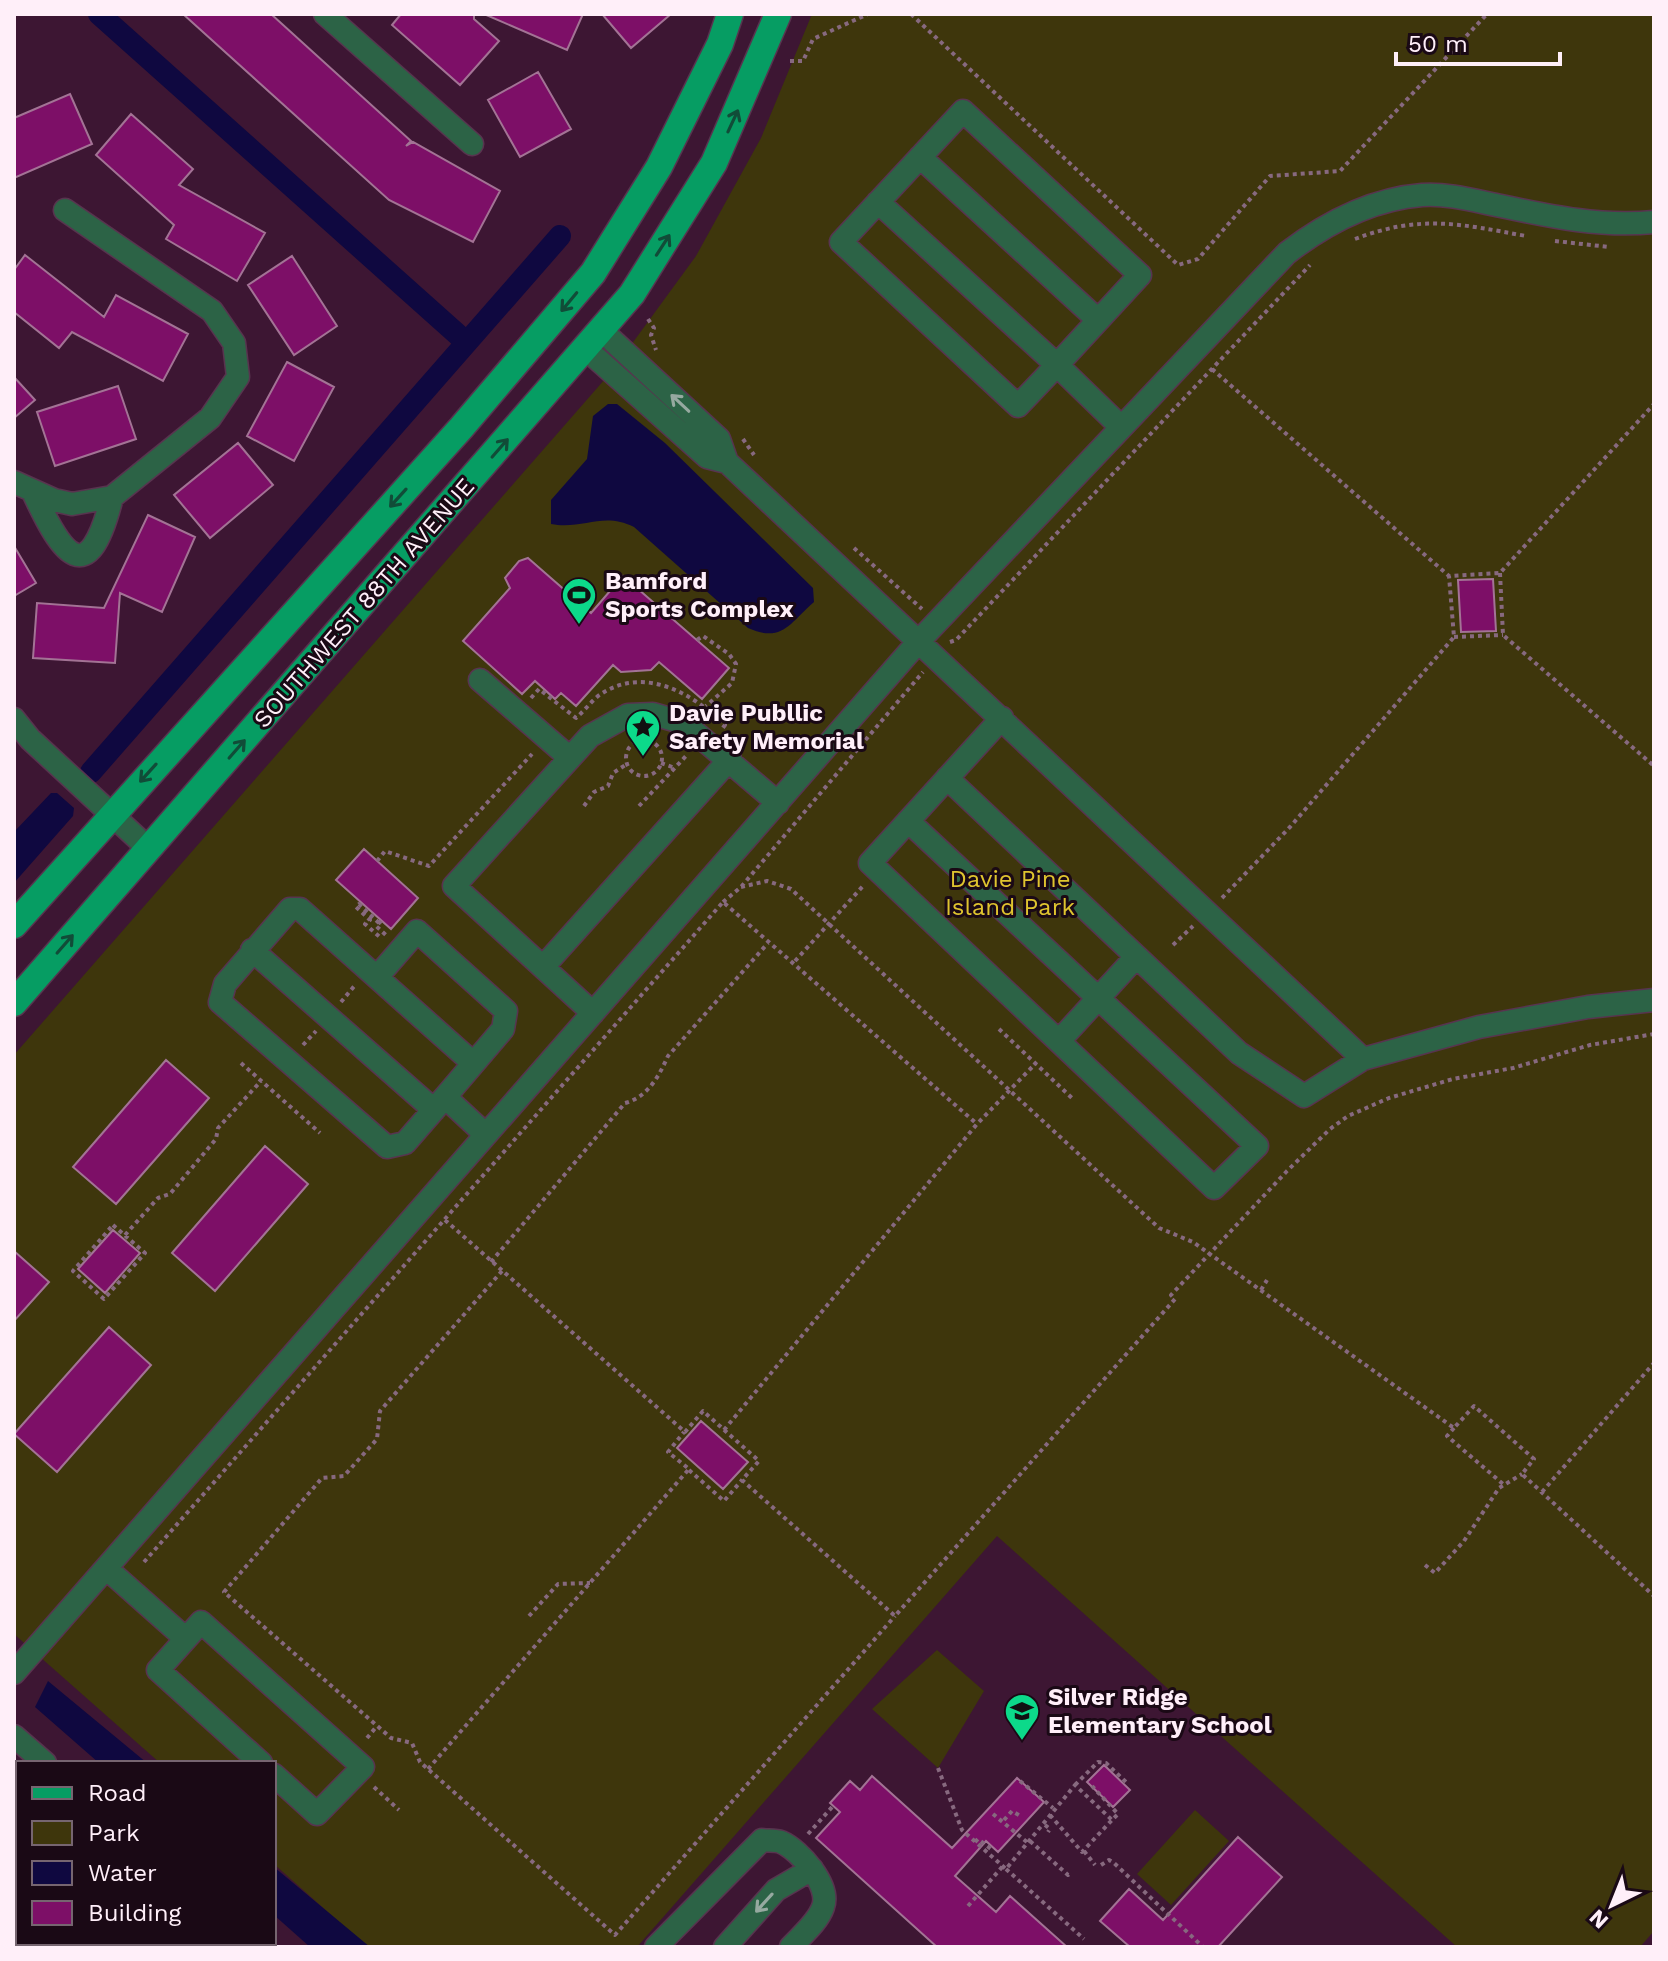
<svg xmlns="http://www.w3.org/2000/svg" width="1668" height="1961" font-family="'Work Sans',sans-serif">
<rect width="100%" height="100%" fill="#3d1633"/>
<path fill="#3e360c" d="M812 14H1654V1931L1640 1947H1457L997 1536 637 1947H367L274 1864V1763H160L14 1634V1055L612 371 696 256 761 138Z
M937 1650 984 1691 938 1768 872 1709Z
M1195 1810 1229 1841 1171 1905 1137 1874Z"/>
<path fill="#0f0840" d="M608 404H617L665 443 813 588 814 602C789 624 782 643 748 628L634 527C603 511 583 530 551 524V500L587 459 593 416Z
M51 793H57L74 808 73 816 14 883V832Z
M48 1681 147 1763H99L35 1707Z
M274 1867 370 1947H310L274 1915Z"/>
<g fill="none" stroke-linecap="round" stroke-linejoin="round">
<path stroke="#0f0840" stroke-width="22" d="M99 14 466 342
M91 772 560 236"/>
</g>
<path fill="#7d0f67" stroke="#a37395" stroke-width="2" d="M183 14H271L411 141 406 146 413 142 500 191 473 242 389 200Z
M401 14H474V19L499 41 460 85 392 25Z
M484 14H583L567 50Z
M602 14H671L631 48Z
M538 72 571 129 520 157 488 100Z
M70 94 92 144 14 178V118Z
M131 114 193 169 179 185 265 233 237 281 166 239 174 225 96 155Z
M25 255 104 317 116 295 188 334 163 381 72 332 59 348 14 312V270Z
M292 256 337 326 294 355 248 285Z
M287 362 334 387 294 461 247 436Z
M14 377 35 400 14 418Z
M118 386 136 439 55 466 37 412Z
M238 443 273 485 210 538 174 495Z
M148 515 195 537 162 612 120 593 115 663 33 658 37 603 104 608Z
M14 546 36 583 14 596Z
M528 558 591 613 623 576 729 668 702 699 659 662 651 670 621 672 613 665 576 706 561 693 555 699 535 681 522 694 463 641 510 588 505 578 519 561Z
M1493 579 1496 631 1461 632 1458 580Z
M364 849 418 898 391 929 336 880Z
M166 1060 209 1098 116 1204 73 1167Z
M265 1146 308 1184 215 1291 172 1253Z
M113 1230 140 1253 105 1293 78 1269Z
M14 1251 49 1282 14 1321Z
M109 1327 151 1365 57 1472 14 1434Z
M701 1421 748 1462 723 1489 677 1448Z
M1104 1765 1130 1790 1113 1807 1087 1782Z
M872 1776 952 1848 1017 1778 1044 1802 998 1852 986 1841 955 1876 996 1912 1010 1896 1067 1947H937L816 1838 840 1812 830 1803 850 1781 860 1790Z
M1238 1837 1282 1877 1218 1947H1130L1100 1921 1129 1889 1163 1920Z"/>
<g fill="none" stroke-linecap="round" stroke-linejoin="round">
<g stroke="#58344f" stroke-width="25">
<path id="minor" d="M325 14 472 144
M920 157 1098 320
M878 202 1057 365 1140 275 963 111 841 242 1018 406 1057 365 1121 427
M601 330 719 439 727 462 1363 1059
M586 349 707 457 727 462
M14 482 54 500 72 504 112 497 210 418 238 377 234 343 212 311 65 210
M33 492C62 555 88 593 112 497
M480 680 570 758
M14 719 30 739 149 849
M947 778 1239 1053 1304 1096 1363 1059 1479 1027 1588 1007 1654 1000
M908 821 1257 1146 1214 1188 870 863 1002 718
M252 950 434 1110
M543 967 730 759
M377 977 417 931 506 1011 503 1029 445 1097 485 1134
M593 1013 454 886 590 736 628 715 653 714 684 723 778 803
M1059 1041 1136 957
M445 1097 405 1143 387 1147 220 1002 225 984 290 909H300L473 1063
M106 1568 185 1638
M14 1673 919 641 1287 253C1326 223 1372 199 1422 195 1447 193 1476 201 1501 206 1553 217 1601 227 1654 222
M14 1736 45 1763
M261 1763 158 1670 201 1622 363 1767 317 1814 274 1775
M245 1943 250 1947
M656 1947 762 1840C767 1841 775 1840 781 1842 800 1850 831 1886 823 1907 818 1922 801 1936 791 1947
M725 1947 776 1890 812 1869"/>
</g>
<g stroke="#58344f" stroke-width="29">
<path id="major" d="M14 925 461 428 593 273 659 167 720 44 730 14
M14 1003 632 294 714 163 778 14"/>
</g>
<path stroke="#87697f" stroke-width="4" stroke-dasharray="4 4" stroke-linecap="butt" d="M911 14 1178 265 1198 259 1270 176 1340 171 1487 14
M790 61H803L813 39 868 14
M1355 239C1421 214 1460 224 1526 236
M1555 241 1609 247
M648 319 654 328 651 335 656 350
M1212 369 1449 576
M743 439 754 455
M854 548 922 609
M1500 573 1503 635 1654 766
M1454 637 1503 635
M697 640 703 636 729 654 736 664 732 683 706 706
M950 642 956 640 1310 265
M531 698 539 689 576 718C584 711 590 703 598 696 643 664 692 693 725 725L722 729
M626 758a18 18 0 1 1 36 0a18 18 0 1 1-36 0Z
M661 763 675 768
M584 806 594 792 608 786 613 773 627 764
M639 806 686 756
M377 861 385 851 429 866 532 754
M741 887 767 881 791 889 1159 1228 1193 1242 1454 1428 1474 1406 1534 1459 1522 1474 1654 1596
M1222 898 1290 827 1454 637 1449 576 1500 573 1654 404
M723 902 741 887 923 672
M381 921 376 926 387 936
M379 923 359 904 356 907 370 920 365 924 382 939
M1173 945 1193 926
M795 961 863 886
M341 1002 356 984
M999 1029 1073 1099
M303 1045 316 1031
M241 1063 320 1133
M445 1220 685 1432 703 1411 759 1461 742 1480 895 1616 1175 1299 1171 1295 1287 1171 1330 1129 1348 1116 1389 1098 1453 1079 1513 1068 1590 1045 1654 1034
M113 1225 145 1253 104 1299 73 1271Z
M125 1235 158 1198 170 1194 216 1139 218 1128 261 1081
M491 1262 625 1103C648 1097 659 1076 668 1056L768 943
M502 1271 380 1411 377 1439 344 1476 322 1478 224 1592 391 1738 412 1743 420 1762 615 1935 895 1616
M1261 1290 1267 1280
M1454 1428 1447 1436 1503 1484
M724 1430 977 1124 1036 1063
M689 1470 724 1501 742 1480
M1542 1492 1654 1363
M144 1562 723 902 977 1124
M1425 1565 1435 1573 1464 1541 1499 1488 1522 1474
M529 1616 558 1584 590 1583
M367 1738 377 1726
M938 1768 962 1830 1006 1869 1075 1785 1112 1820 1118 1814 1092 1786
M428 1769 689 1469 668 1452 684 1432
M14 1778 18 1781
M1020 1781 1053 1808
M1075 1785 1098 1762 1106 1763 1126 1782 1124 1785
M374 1787 399 1810
M993 1814 1028 1843
M1050 1815 1082 1852 1112 1820
M1004 1820 1012 1811 1022 1817
M1045 1825 1050 1829 1048 1832
M808 1834 833 1806
M1030 1841 1068 1875 1071 1873
M975 1842 978 1839 991 1849 993 1847
M1084 1851 1095 1865
M1101 1865 1109 1860 1114 1863 1203 1947
M1006 1869 1084 1939
M968 1906 1003 1866
M199 1943 203 1947"/>
<use href="#minor" stroke="#2c6346" stroke-width="22"/>
<use href="#major" stroke="#069d63" stroke-width="26"/>
</g>
<defs><path id="oneway-shaft" d="M-6 0H5M1.5-3L5.5 0L1.5 3" fill="none" stroke-width="1.6" stroke-linecap="round" stroke-linejoin="round" transform="scale(2)"/></defs>
<g stroke="#114c38">
<use href="#oneway-shaft" transform="translate(733 121) rotate(-65)"/>
<use href="#oneway-shaft" transform="translate(663 245) rotate(-57)"/>
<use href="#oneway-shaft" transform="translate(569 302) rotate(130)"/>
<use href="#oneway-shaft" transform="translate(500 448) rotate(-49)"/>
<use href="#oneway-shaft" transform="translate(398 498) rotate(132)"/>
<use href="#oneway-shaft" transform="translate(237 749) rotate(-49)"/>
<use href="#oneway-shaft" transform="translate(148 773) rotate(132)"/>
<use href="#oneway-shaft" transform="translate(65 944) rotate(-49)"/>
</g>
<g stroke="#96a9a0">
<use href="#oneway-shaft" transform="translate(680 403) rotate(-137)"/>
<use href="#oneway-shaft" transform="translate(764 1903) rotate(132)"/>
</g>
<defs>
<g id="stadium-pin" transform="scale(1.8)"><path d="M0 17L-7.5 6A9.5 9.5 0 1 1 7.5 6Z" fill="#0cd98a" stroke="#1a0915"/><path d="M0-5a6.5 5 0 1 0 0 10a6.5 5 0 1 0 0-10ZM-3.5-1.8h7v3.6h-7Z" fill="#111"/></g>
<g id="sight-pin" transform="scale(1.8)"><path d="M0 17L-7.5 6A9.5 9.5 0 1 1 7.5 6Z" fill="#0cd98a" stroke="#1a0915"/><path d="M0-6L1.8-2.2L6-1.7L2.9 1.2L3.7 5.4L0 3.3L-3.7 5.4L-2.9 1.2L-6-1.7L-1.8-2.2Z" fill="#111"/></g>
<g id="school-pin" transform="scale(1.8)"><path d="M0 17L-7.5 6A9.5 9.5 0 1 1 7.5 6Z" fill="#0cd98a" stroke="#1a0915"/><path d="M0-5L7-2L0 1L-7-2ZM-4 1L0 2.5L4 1V4Q0 6-4 4Z" fill="#111"/></g>
</defs>
<g fill-rule="evenodd">
<use href="#stadium-pin" x="579" y="595"/>
<use href="#sight-pin" x="643" y="727"/>
<use href="#school-pin" x="1022" y="1711"/>
</g>
<g text-anchor="middle" stroke-width="6" stroke-linejoin="round" paint-order="stroke">
<g font-size="24" font-weight="bold" fill="#ffeff9" stroke="#1a0915" text-anchor="start">
<text x="605" y="589">Bamford<tspan x="605" dy="28">Sports Complex</tspan></text>
<text x="669" y="721">Davie Publlic<tspan x="669" dy="28">Safety Memorial</tspan></text>
<text x="1048" y="1705">Silver Ridge<tspan x="1048" dy="28">Elementary School</tspan></text>
</g>
<g font-size="24" fill="#ffeff9" stroke="#1a0915">
<text transform="translate(364 603) rotate(-49)" y="8">SOUTHWEST 88TH AVENUE</text>
</g>
<g font-size="24" fill="#dfc42f" stroke="#1a0915">
<text x="1010" y="887">Davie Pine<tspan x="1010" dy="28">Island Park</tspan></text>
</g>
</g>
<rect width="1668" height="1961" fill="none" stroke="#ffeff9" stroke-width="32"/>
<rect x="16" y="1761" width="260" height="184" fill="#1a0915" stroke="#766570" stroke-width="2"/>
<rect x="32" y="1787" width="40" height="12" fill="#069d63" stroke="#766570" stroke-width="2"/>
<text x="88" y="1801" font-size="24" fill="#ffeff9">Road</text>
<rect x="32" y="1821" width="40" height="24" fill="#3e360c" stroke="#766570" stroke-width="2"/>
<text x="88" y="1841" font-size="24" fill="#ffeff9">Park</text>
<rect x="32" y="1861" width="40" height="24" fill="#0f0840" stroke="#766570" stroke-width="2"/>
<text x="88" y="1881" font-size="24" fill="#ffeff9">Water</text>
<rect x="32" y="1901" width="40" height="24" fill="#7d0f67" stroke="#766570" stroke-width="2"/>
<text x="88" y="1921" font-size="24" fill="#ffeff9">Building</text>
<g transform="translate(1612 1905) rotate(223)" stroke="#1a0915" stroke-width="6" paint-order="stroke">
<path d="M0-6L14 30L0 20L-14 30Z" fill="#ffeff9"/>
<text y="-12" font-size="22" font-weight="bold" text-anchor="middle" fill="#ffeff9">N</text>
</g>
<path d="M1396 52v12h164v-12" fill="none" stroke="#ffeff9" stroke-width="4"/>
<text x="1408" y="52" font-size="24" fill="#ffeff9" stroke="#1a0915" stroke-width="6" paint-order="stroke">50 m</text>
</svg>
